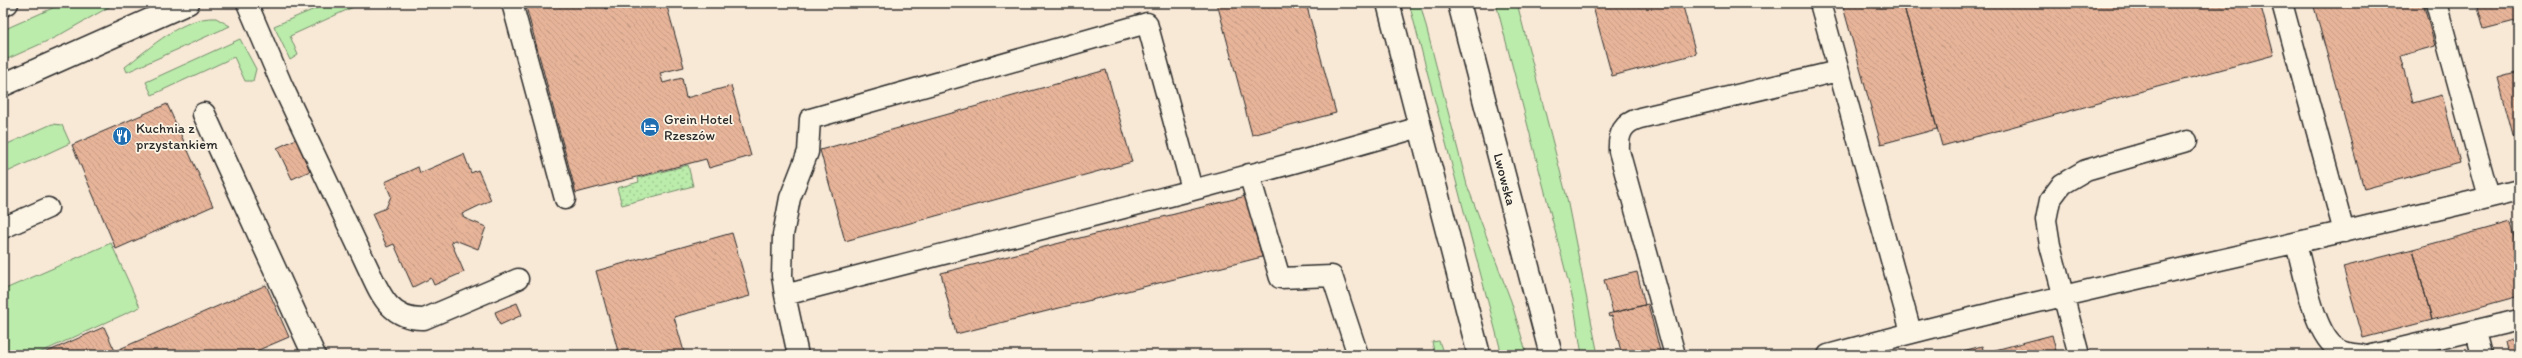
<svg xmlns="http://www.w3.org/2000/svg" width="2522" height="358" font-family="Itim,sans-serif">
<defs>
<pattern id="park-dots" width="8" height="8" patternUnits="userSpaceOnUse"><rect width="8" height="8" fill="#bbecab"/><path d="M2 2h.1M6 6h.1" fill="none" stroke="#a1cb93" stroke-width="1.8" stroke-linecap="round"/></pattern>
<pattern id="building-back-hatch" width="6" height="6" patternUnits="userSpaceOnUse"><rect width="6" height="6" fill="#e7b499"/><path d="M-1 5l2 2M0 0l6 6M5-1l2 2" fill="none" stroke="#c69b84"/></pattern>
</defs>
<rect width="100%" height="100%" fill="#f8e8d6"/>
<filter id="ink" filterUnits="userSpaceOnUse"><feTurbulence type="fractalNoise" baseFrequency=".025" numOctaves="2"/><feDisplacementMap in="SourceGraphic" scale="8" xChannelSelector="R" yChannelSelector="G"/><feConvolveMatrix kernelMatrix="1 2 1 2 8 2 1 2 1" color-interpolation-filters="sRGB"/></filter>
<g filter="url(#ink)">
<path fill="#bbecab" stroke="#738c6b" d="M64 3H116L56 37 3 61V30Z
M329 3H362L290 36 298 55 290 60 274 26Z
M1409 3H1420L1467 185 1511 301 1527 355H1502Z
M1496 3H1517L1566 194 1598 355H1582L1573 300Z
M216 18 230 26 127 72 125 67C150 48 183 16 216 18Z
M240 39 256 69 253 81H245L234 57 152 95 146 82Z
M52 124 62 125 70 143 3 174V146Z
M111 243 140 307 35 355H3V290Z
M1439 341 1444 355H1435L1432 342Z"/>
<path fill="url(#park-dots)" stroke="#738c6b" d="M688 165 693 186 622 205 617 188 639 182 638 178Z"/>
<path fill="url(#building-back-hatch)" stroke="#2b2b2b" d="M525 3H603L605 9 629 3H666L684 67 660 73 663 83 682 78 686 98 731 86 751 156 709 168 706 159 576 193Z
M1217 3H1306L1336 113 1252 135Z
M1592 3H1682L1696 54 1612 76Z
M1842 3H1903L1937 129 1881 144Z
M1903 3H2260L2274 55 1942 146Z
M2313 3H2423L2435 46 2400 56 2413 103 2442 95 2460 163 2364 189Z
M2477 3H2519V20L2484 29Z
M1106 70 1132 162 845 241 820 150Z
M2519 72V146H2516L2498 78Z
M167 104 213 206 116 249 72 145Z
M296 139 310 171 292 179 277 148Z
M464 154 471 173 478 170 491 200 462 214 464 218 486 227 478 249 455 240 451 242 464 272 434 285 431 278 413 287 394 244 387 247 372 214 386 208 391 196 385 182 418 167 420 173Z
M1246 196 1262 257 956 334 941 273Z
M2511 222 2519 251V296L2432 320 2413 249Z
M732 233 750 296 674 317 685 355H619L596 271Z
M2413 249 2432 320 2363 338 2343 267Z
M1637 272 1645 305 1613 313 1604 280Z
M266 285 289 337 247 355H40L104 327 115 351Z
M517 303 522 315 500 325 495 312Z
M1648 304 1661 355H1622L1612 316 1609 317 1608 314Z
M2052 335 2057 355H1947L1982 346 1984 353Z
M2519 338V355H2508L2505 342Z"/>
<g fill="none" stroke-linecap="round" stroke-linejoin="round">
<g stroke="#2b2b2b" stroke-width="23">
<path id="service" d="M247 3 282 85 369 270C381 296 391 320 424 319L518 279
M512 3 565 199
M1820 3 1911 332
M2282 3 2344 232
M2436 3 2489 197
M1249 174 1280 278 1332 276 1358 355
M1192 189 1147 23 810 119 808 152 790 198 783 235 782 276 785 295C997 239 1210 189 1420 127
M3 228 48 208
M2296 244C2304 271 2314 336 2338 349 2346 354 2354 354 2362 355
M785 295 798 355
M2476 332 2482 355
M1675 355 1619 151C1618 133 1623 123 1640 118L1838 71
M1828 355C2056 293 2289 247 2519 190
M2079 355 2050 245 2046 220 2050 200 2062 184 2086 170 2187 141
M2372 355 2519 320"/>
</g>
<g stroke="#2b2b2b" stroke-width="25">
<path id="minor" d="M204 114 314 355"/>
</g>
<g stroke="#2b2b2b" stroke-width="25">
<g id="secondary">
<path d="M1388 3 1479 355"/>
<path id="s1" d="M1459 3 1551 355"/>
<path d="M3 5 7 3"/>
<path d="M3 85 188 3"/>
</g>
</g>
<use href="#service" stroke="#fcf5e5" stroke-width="20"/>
<use href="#minor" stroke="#fcf5e5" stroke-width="22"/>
<use href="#secondary" stroke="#fcf5e5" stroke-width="22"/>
</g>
</g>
<defs>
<g id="hotel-disc" transform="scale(1)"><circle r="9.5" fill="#1f6fb2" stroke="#fcf5e5"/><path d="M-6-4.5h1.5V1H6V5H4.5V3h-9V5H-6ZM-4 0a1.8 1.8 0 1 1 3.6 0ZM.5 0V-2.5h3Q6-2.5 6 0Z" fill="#fff"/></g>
<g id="restaurant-disc" transform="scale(1)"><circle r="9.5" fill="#1f6fb2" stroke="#fcf5e5"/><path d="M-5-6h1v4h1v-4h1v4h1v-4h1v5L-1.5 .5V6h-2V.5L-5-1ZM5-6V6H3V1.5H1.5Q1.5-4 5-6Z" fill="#fff"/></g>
</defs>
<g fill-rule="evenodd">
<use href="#hotel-disc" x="650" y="127"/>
<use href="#restaurant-disc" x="122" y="136"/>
</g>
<g text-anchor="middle" stroke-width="3.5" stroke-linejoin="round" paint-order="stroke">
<g font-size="14" fill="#2b2b2b" stroke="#fcf5e5" text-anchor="start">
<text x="664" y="124">Grein Hotel<tspan x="664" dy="16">Rzeszów</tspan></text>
<text x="136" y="133">Kuchnia z<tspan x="136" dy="16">przystankiem</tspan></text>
</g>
<g font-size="14" fill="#2b2b2b" stroke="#fcf5e5">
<text dy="5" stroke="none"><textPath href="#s1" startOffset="182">Lwowska</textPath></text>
</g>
</g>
<rect width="2522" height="358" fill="none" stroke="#fcf5e5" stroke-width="16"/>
<rect x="8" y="8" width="2506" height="342" fill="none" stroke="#2b2b2b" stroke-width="1.5" filter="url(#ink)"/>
</svg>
